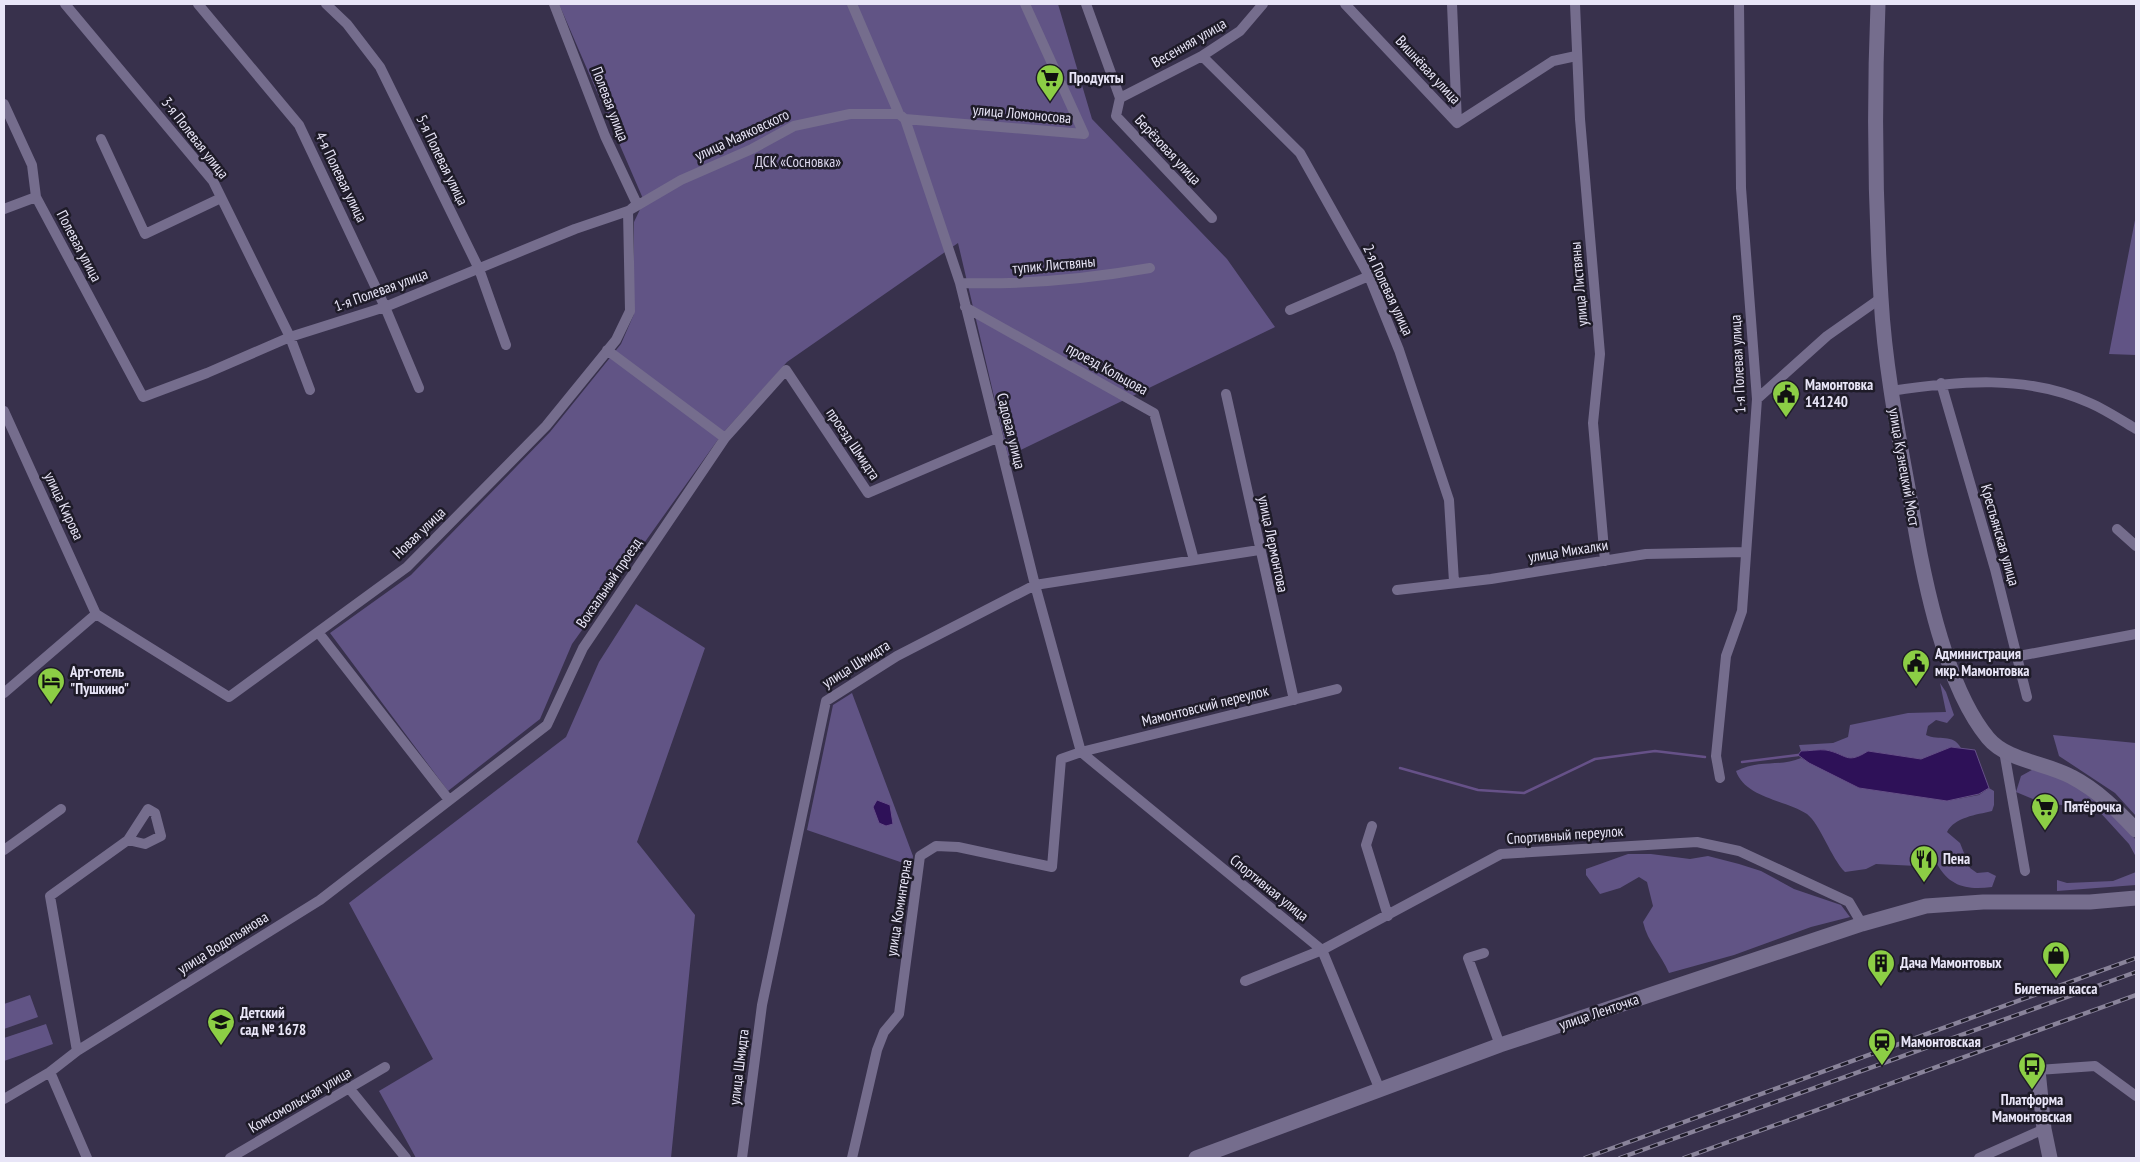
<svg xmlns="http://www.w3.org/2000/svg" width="2140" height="1162" font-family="'PT Sans Narrow',sans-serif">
<rect width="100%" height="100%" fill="#38314c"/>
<path fill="#615485" d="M559 4H1058L1092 119 1227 259 1275 327 1008 456 958 243 787 362 722 434 572 644 540 719 448 791 330 633 411 575 550 432 621 344 634 314V222L644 201Z
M2136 215V355L2109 354Z
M636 604 705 648 637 842 695 915 671 1158H416L379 1091 433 1059 349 903 566 737 599 662Z
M1940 683 1946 692 1954 715 1947 723 1936 720 1928 726 1926 735C1939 741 1953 733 1961 748L1951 747 1921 759 1868 751C1846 765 1847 754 1826 750 1819 749 1809 751 1801 751L1799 745 1833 743 1848 737 1850 725 1908 713 1946 712Z
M852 693 913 856 912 866 807 830 833 705Z
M2053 735 2136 743V816L2115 793 2059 756Z
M1801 758 1859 788 1947 801 1979 795 1989 788 1994 791V805L1992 811C1976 815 1955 817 1947 832L1960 843 1970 868 1977 873 1988 872 1996 876 1992 887C1967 890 1950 887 1937 864L1930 862 1917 866 1876 864 1866 869 1845 872C1831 858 1820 824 1807 814 1786 800 1745 798 1736 771 1760 759 1781 767 1801 758Z
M2037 767 2077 786 2125 827 2136 840V857L2129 844 2097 809 2069 799V806L2040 802 2016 792 2021 776Z
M1628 854H1651L1690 859 1708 856 1739 864 1761 871 1794 889 1841 905 1850 917 1811 927 1734 955 1669 973C1661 954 1648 943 1643 922L1653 906 1647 882 1639 877 1620 888 1600 894 1586 875V869Z
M2136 872V885L2057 891V880L2067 883 2113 881Z
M30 995 38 1017 4 1029V1004Z
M46 1024 53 1044 4 1061V1038Z"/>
<path fill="#2e1158" stroke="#665188" d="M1951 747 1975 750 1989 788 1979 794 1947 801 1859 788 1809 763 1798 755 1801 751C1809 751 1819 749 1826 750 1847 754 1846 765 1868 751L1921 759Z
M877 800 890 805 893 824 886 826 879 823 873 807Z"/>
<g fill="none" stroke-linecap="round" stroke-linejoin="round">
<path stroke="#665188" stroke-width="2.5" d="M1742 762 1798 755
M1400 768 1478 790 1524 793 1595 759 1655 751 1705 757"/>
<path stroke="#756d8d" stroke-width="10" d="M65 4 213 181 290 337 310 390
M198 4 299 125 385 307 419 388
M326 4 347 24 380 67 479 269 506 345
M554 4 605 136 637 204 631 209
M852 4 899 114
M1086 4 1120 98
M1345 4 1457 123 1553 61 1576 56
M1452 4 1457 123
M1575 4 1580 119 1600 354 1593 423 1605 561
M1202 56 1300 153 1369 276 1399 350 1449 500 1454 582
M1120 98 1202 56 1240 31 1263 4
M1120 98 1116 116 1212 218
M4 104 32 165 36 197 143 397 207 373 290 337 385 307 575 229 628 211 681 180 752 149 794 126 850 114H899L905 119 960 283 1035 585 1081 752
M905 119 1084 134 1025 4
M101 139 145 234 221 198
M4 209 36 197
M960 283C1024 285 1087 279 1150 268
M965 307 1154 413 1194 560
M1290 310 1369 276
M607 350 725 438
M1941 383 1995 569 2027 697
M1891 391C1958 381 2026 374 2090 403 2106 410 2121 420 2136 429
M1226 394 1294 700
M1757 399 1827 336 1881 298
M4 411 96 614
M2117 529 2136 546
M1397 590 1491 579 1646 554 1745 552
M96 614 229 697 407 567 546 426 616 340 630 311 628 211
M318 632 449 800
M1948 656H2019L2136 634
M4 693 96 614
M2004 751 2025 871
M1081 752 1322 950 1380 1090
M1720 778 1716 756 1726 656 1742 611 1757 399 1741 188 1739 4
M1372 826 1366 845 1388 916
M4 850 61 809
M1484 953 1468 958 1500 1045
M1245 981 1322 950 1501 854 1697 842 1739 851 1849 902 1862 924
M77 1051 50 896 128 840 145 844 161 836 155 813 148 809 128 840
M2038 1070 2095 1066 2136 1096
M50 1072 87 1158
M349 1088 406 1158
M4 1099 50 1072 77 1051 320 900 547 725 583 648 725 438 786 370 868 493 997 438
M230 1158 385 1067
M742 1158 762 1005 826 701 897 656 1035 585 1259 550
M852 1158 877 1050 884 1032 899 1014 920 856 936 846 958 847 1052 867 1061 759 1081 752 1337 689
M1979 1158 2044 1129"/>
<path stroke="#756d8d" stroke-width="15" d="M1878 4C1874 101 1875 200 1881 298 1885 371 1900 443 1913 515 1924 581 1945 686 1988 738 2007 761 2047 763 2072 777 2097 790 2117 810 2136 830
M2038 1070 2044 1129 2050 1158
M1196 1158 1500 1045 1862 924 1926 906 1983 902H2090L2136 898"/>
<g stroke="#89839a" stroke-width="4.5">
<path id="rail" d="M1585 1158 2136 958
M1620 1158 2136 972
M1684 1158 2136 995"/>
</g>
<use href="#rail" stroke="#1e1b28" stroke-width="2.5" stroke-dasharray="8" stroke-linecap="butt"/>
</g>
<defs>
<g id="supermarket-pin" transform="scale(1.4375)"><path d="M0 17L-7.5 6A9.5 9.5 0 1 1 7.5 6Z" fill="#8cce45" stroke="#1e1b28"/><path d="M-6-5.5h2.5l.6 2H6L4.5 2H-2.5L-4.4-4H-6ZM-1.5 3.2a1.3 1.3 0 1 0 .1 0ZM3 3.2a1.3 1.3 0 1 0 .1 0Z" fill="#111"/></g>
<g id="civic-pin" transform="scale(1.4375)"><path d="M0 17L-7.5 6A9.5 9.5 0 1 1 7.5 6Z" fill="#8cce45" stroke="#1e1b28"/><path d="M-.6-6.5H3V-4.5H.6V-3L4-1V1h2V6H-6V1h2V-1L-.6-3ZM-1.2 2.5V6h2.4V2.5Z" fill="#111"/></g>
<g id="hotel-pin" transform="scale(1.4375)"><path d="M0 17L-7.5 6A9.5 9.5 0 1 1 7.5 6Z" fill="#8cce45" stroke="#1e1b28"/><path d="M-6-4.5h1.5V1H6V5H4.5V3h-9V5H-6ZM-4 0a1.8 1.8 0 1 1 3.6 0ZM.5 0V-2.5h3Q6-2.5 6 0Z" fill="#111"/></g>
<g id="restaurant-pin" transform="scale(1.4375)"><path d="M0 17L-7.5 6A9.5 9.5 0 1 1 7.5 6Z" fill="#8cce45" stroke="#1e1b28"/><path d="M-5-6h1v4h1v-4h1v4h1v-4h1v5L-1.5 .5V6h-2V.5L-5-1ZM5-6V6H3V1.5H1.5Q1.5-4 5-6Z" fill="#111"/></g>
<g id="shop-pin" transform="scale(1.4375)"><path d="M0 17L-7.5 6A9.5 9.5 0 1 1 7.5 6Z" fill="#8cce45" stroke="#1e1b28"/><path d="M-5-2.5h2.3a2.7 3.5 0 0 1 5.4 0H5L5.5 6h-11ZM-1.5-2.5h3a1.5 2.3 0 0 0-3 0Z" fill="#111"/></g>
<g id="building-pin" transform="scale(1.4375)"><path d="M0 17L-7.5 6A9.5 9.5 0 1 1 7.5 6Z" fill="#8cce45" stroke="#1e1b28"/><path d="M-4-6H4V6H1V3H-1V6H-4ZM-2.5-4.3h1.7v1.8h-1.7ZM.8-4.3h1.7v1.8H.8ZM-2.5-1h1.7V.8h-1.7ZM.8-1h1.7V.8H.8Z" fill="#111"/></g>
<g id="school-pin" transform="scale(1.4375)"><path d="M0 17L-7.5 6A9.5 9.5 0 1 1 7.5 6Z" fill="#8cce45" stroke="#1e1b28"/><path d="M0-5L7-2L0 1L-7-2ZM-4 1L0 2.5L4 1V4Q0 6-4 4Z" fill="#111"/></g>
<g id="station-pin" transform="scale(1.4375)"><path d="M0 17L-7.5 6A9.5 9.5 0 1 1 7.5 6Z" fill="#8cce45" stroke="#1e1b28"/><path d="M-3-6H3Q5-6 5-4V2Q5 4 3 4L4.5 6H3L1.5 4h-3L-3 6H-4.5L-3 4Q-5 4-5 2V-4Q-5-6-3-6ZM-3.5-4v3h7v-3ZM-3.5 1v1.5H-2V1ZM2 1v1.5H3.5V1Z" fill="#111"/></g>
<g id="bus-pin" transform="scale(1.4375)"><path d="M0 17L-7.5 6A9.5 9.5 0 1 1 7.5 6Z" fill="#8cce45" stroke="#1e1b28"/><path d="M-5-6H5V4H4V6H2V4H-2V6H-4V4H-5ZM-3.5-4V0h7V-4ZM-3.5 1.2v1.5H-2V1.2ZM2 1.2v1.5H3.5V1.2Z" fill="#111"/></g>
</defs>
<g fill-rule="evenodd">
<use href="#supermarket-pin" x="1050" y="78"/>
<use href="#civic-pin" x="1786" y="394"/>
<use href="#civic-pin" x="1916" y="663"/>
<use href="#hotel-pin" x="51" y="681"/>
<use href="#supermarket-pin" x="2045" y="807"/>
<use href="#restaurant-pin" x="1924" y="859"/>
<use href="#shop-pin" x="2056" y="955"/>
<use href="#building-pin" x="1881" y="963"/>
<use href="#school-pin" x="221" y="1022"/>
<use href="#station-pin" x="1882" y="1042"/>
<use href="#bus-pin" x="2032" y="1066"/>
</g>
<g text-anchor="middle" stroke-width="5" stroke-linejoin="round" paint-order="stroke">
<g font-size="15" fill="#e8e5f7" stroke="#1e1b28">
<text transform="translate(1189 43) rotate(-30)" y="5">Весенняя улица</text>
<text transform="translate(1428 70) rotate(47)" y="5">Вишнёвая улица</text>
<text transform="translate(610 104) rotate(69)" y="5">Полевая улица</text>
<text transform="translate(1022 114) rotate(5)" y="5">улица Ломоносова</text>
<text transform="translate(742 135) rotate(-25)" y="5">улица Маяковского</text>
<text transform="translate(195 138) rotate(52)" y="5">3-я Полевая улица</text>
<text transform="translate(1168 150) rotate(47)" y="5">Берёзовая улица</text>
<text transform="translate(442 160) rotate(64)" y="5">5-я Полевая улица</text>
<text transform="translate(341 177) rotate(64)" y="5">4-я Полевая улица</text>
<text transform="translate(79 246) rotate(62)" y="5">Полевая улица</text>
<text transform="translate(1054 265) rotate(-5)" y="5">тупик Листвяны</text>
<text transform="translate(1579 284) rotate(-95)" y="5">улица Листвяны</text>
<text transform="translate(381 290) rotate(-20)" y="5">1-я Полевая улица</text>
<text transform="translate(1388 290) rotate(65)" y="5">2-я Полевая улица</text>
<text transform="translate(1738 364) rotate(-93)" y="5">1-я Полевая улица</text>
<text transform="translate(1107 369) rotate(29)" y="5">проезд Кольцова</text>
<text transform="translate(1011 431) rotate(76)" y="5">Садовая улица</text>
<text transform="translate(853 444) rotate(56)" y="5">проезд Шмидта</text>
<text transform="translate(1904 467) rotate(80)" y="5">улица Кузнецкий Мост</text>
<text transform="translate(64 506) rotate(65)" y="5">улица Кирова</text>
<text transform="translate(419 533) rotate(-44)" y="5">Новая улица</text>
<text transform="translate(2000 535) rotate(74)" y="5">Крестьянская улица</text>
<text transform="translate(1273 544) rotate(78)" y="5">улица Лермонтова</text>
<text transform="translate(1568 551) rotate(-9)" y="5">улица Михалки</text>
<text transform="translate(609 583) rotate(-56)" y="5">Вокзальный проезд</text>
<text transform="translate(856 664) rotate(-32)" y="5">улица Шмидта</text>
<text transform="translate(1205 706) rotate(-14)" y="5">Мамонтовский переулок</text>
<text transform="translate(1565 835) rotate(-4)" y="5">Спортивный переулок</text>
<text transform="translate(1269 888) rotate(39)" y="5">Спортивная улица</text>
<text transform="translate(899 908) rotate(-81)" y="5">улица Коминтерна</text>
<text transform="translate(223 943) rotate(-32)" y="5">улица Водопьянова</text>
<text transform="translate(1599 1012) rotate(-19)" y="5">улица Ленточка</text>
<text transform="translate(739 1067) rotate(-83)" y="5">улица Шмидта</text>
<text transform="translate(300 1100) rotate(-30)" y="5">Комсомольская улица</text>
</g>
<g font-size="15" font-weight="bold" fill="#e8e5f7" stroke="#1e1b28" text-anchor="start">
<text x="1069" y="83">Продукты</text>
<text x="1805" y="390">Мамонтовка<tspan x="1805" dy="17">141240</tspan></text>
<text x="1935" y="659">Администрация<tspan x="1935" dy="17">мкр. Мамонтовка</tspan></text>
<text x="70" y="677">Арт-отель<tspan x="70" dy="17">"Пушкино"</tspan></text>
<text x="2064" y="812">Пятёрочка</text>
<text x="1943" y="864">Пена</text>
<text x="1900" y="968">Дача Мамонтовых</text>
<text x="2056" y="994" text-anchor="middle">Билетная касса</text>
<text x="240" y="1018">Детский<tspan x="240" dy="17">сад № 1678</tspan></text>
<text x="1901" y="1047">Мамонтовская</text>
<text x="2032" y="1105" text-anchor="middle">Платформа<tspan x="2032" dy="17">Мамонтовская</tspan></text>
</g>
<g font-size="15" fill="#dfdaf0" stroke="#1e1b28">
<text x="798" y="167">ДСК «Сосновка»</text>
</g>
</g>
<rect width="2140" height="1162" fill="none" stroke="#e8e5f7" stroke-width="10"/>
</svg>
